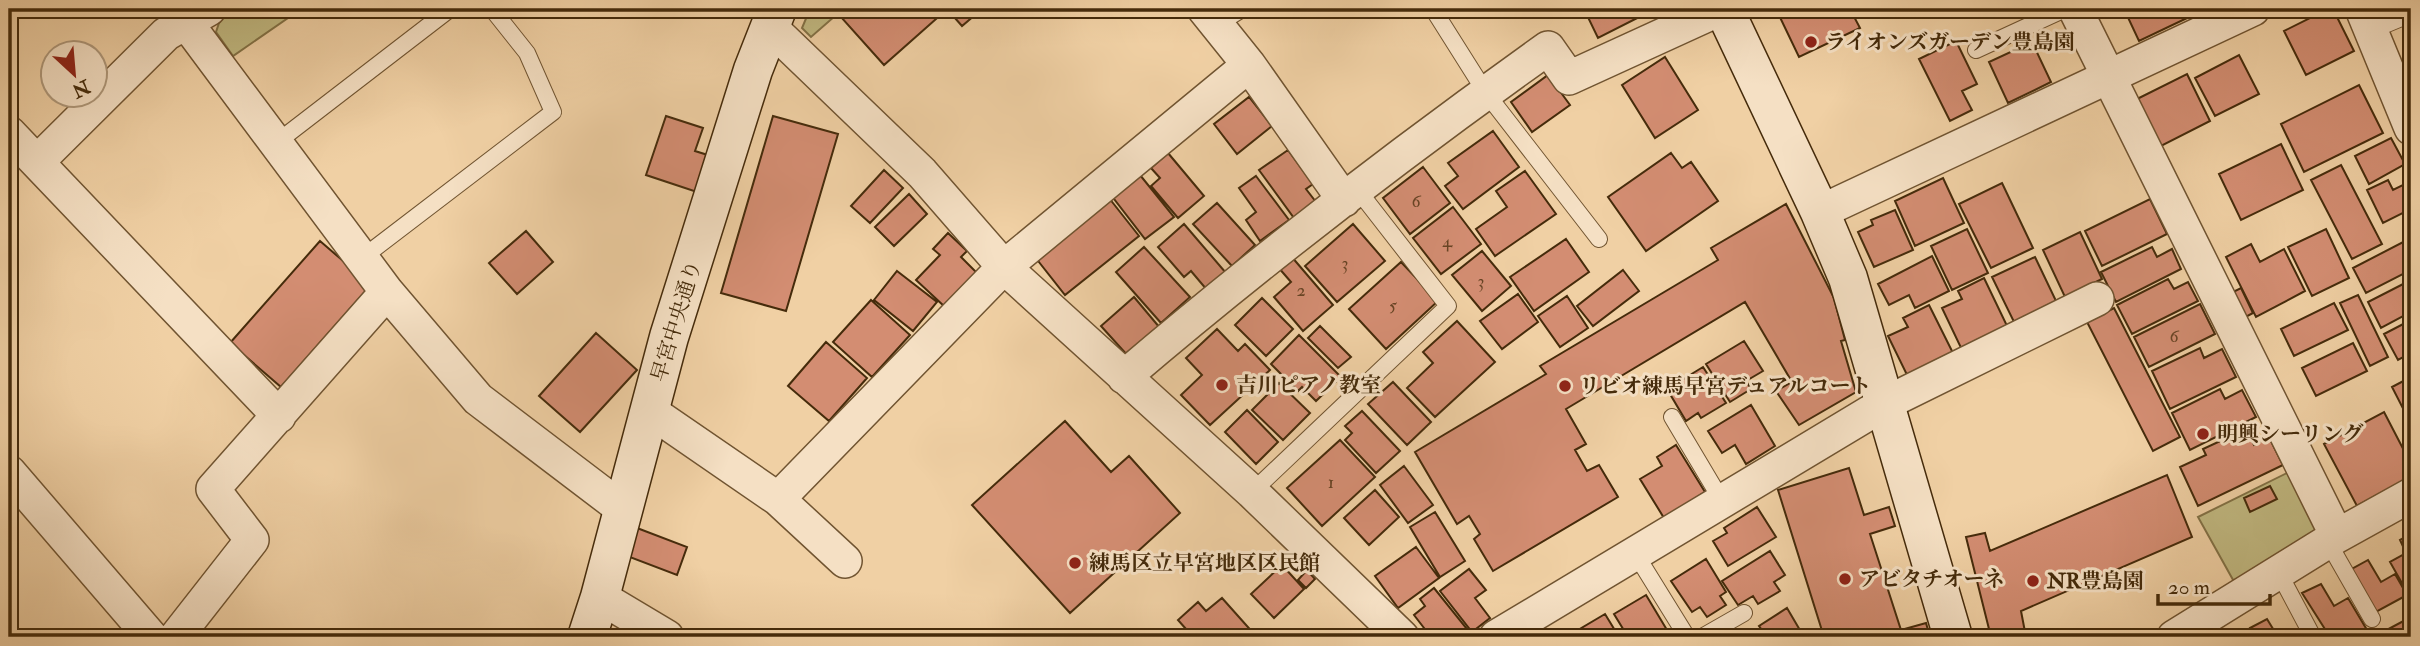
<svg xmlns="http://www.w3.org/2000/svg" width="2420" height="646" font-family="'IM FELL Double Pica','Noto Serif JP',serif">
<rect width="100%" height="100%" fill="#f0d0a4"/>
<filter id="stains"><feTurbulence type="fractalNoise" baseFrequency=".00286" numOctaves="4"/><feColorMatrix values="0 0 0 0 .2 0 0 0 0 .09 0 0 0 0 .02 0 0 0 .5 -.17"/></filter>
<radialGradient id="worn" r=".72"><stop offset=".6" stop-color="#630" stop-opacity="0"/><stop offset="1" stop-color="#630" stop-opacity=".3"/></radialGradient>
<path fill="#c1b981" stroke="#837246" stroke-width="2" d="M226 9H301L233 56 216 32 223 11Z
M810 9H843L811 37 802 28Z
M2289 472 2317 529 2237 587 2198 517Z"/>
<path fill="#d38d72" stroke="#452b0b" stroke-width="2" d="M849 9H944L945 11 884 65 840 16Z
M947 9H982L962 26Z
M1584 9H1655L1598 38Z
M1776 9H1850L1860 28 1799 57Z
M2124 9H2206L2139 41Z
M2328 9H2333L2354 51 2306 75 2284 31Z
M1956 41 1977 84 1962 91 1972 110 1950 121 1919 59Z
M2032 42 2051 82 2008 103 1989 62Z
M2239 55 2259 94 2215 116 2195 78Z
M1665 57 1698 110 1655 138 1622 85Z
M2187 74 2210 121 2161 146 2137 99Z
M1548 75 1570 105 1532 132 1511 102Z
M2359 85 2383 133 2304 172 2281 124Z
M1249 97 1272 126 1237 154 1214 124Z
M666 116 703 128 695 151 711 156 700 193 646 175Z
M773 116 838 134 786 311 721 293Z
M1493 131 1519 167 1463 209 1445 186 1458 176 1448 163Z
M2391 138 2405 164 2369 184 2355 156Z
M2281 144 2303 190 2241 220 2219 174Z
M1288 150 1313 184 1306 189 1316 202 1294 218 1259 170Z
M1168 153 1204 196 1178 218 1151 186 1160 178 1151 168Z
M1671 153 1682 168 1691 162 1718 201 1646 251 1608 197Z
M2341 165 2382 244 2352 259 2311 180Z
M1423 167 1450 203 1410 234 1383 198Z
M884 170 903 188 870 223 851 206Z
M1525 171 1556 214 1495 256 1476 229 1507 207 1496 191Z
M1140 175 1174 217 1145 239 1111 195Z
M1256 176 1289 220 1260 241 1246 220 1256 212 1239 188Z
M1943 178 1964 223 1915 246 1895 201Z
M2388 180 2393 190 2411 181V209L2383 223 2367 190Z
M2002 183 2033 248 1991 268 1959 204Z
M909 194 927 214 894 246 875 227Z
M1109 198 1139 236 1065 295 1035 257Z
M2150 199 2167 234 2102 266 2085 231Z
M1217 203 1255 245 1232 266 1193 224Z
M1786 204 1834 298 1845 340 1841 341 1856 392 1799 425 1776 391 1792 382 1745 302 1566 409 1586 444 1575 450 1587 471 1599 465 1618 497 1493 571 1474 539 1480 534 1469 516 1457 524 1415 452 1546 374 1540 366 1718 260 1711 248Z
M1453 207 1481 244 1441 274 1413 238Z
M1895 210 1913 250 1874 267 1858 232 1873 225 1871 220Z
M1184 224 1226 273 1207 290 1191 271 1184 277 1158 247Z
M1353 224 1385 261 1337 302 1305 266Z
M1967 229 1988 273 1952 290 1931 246Z
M2326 229 2349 278 2312 296 2288 247Z
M526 231 553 262 517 294 489 263Z
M2080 232 2102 279 2065 297 2043 250Z
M948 233 967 251 961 257 977 273 945 307 916 280 940 255 933 249Z
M2411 238V270L2366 293 2353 268Z
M1566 239 1589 272 1534 311 1510 277Z
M320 241 371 285 281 387 230 343Z
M2251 244 2260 262 2284 249 2305 291 2256 317 2226 257Z
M1144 247 1190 297 1161 323 1116 272Z
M2152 247 2157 257 2172 249 2181 269 2116 302 2101 272Z
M1482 251 1511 286 1482 311 1452 275Z
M1291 256 1333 305 1303 331 1274 297 1291 282 1278 267Z
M1932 256 1949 291 1915 308 1909 295 1889 305 1878 284Z
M2035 257 2057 303 2015 324 1992 277Z
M1401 262 1438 301 1386 349 1349 309Z
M1623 270 1639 291 1593 326 1577 306Z
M897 271 937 302 913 331 874 300Z
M1984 278 2009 330 1963 352 1942 308 1962 299 1958 291Z
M2168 279 2174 289 2188 282 2198 301 2132 334 2117 305Z
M2411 280V312L2381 328 2368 302Z
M2241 288 2253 313 2242 319 2229 294Z
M1518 294 1538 322 1502 349 1480 321Z
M2358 295 2388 357 2370 366 2340 303Z
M1567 296 1588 328 1560 347 1538 316Z
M1134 297 1160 328 1128 356 1101 326Z
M1262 298 1293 329 1266 356 1235 325Z
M871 300 910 335 872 377 833 342Z
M2334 303 2348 330 2294 356 2281 329Z
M2200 304 2215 334 2149 367 2134 337Z
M1929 305 1955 357 1909 379 1888 336 1908 327 1903 318Z
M2114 308 2180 437 2153 451 2087 322Z
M2411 320V353L2398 360 2384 334Z
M1457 321 1495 362 1435 417 1407 388 1433 363 1423 352Z
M1320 326 1351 357 1338 368 1308 338Z
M1217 329 1238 351 1245 344 1270 370 1210 425 1181 395 1202 375 1186 358Z
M596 333 637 370 580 432 539 396Z
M1299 335 1341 377 1316 401 1302 387 1298 391 1271 364Z
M1744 341 1763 371 1746 381 1751 389 1730 402 1706 364Z
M826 342 867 378 829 421 788 386Z
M2353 343 2367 371 2316 396 2302 368Z
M2200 348 2204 358 2222 349 2236 377 2170 409 2152 371Z
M1703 367 1726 403 1701 418 1698 413 1686 421 1667 389Z
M2411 377V424L2392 387Z
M1393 382 1431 422 1407 445 1368 404Z
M1279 383 1310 413 1283 440 1252 410Z
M2220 389 2225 399 2242 390 2256 417 2190 450 2172 413Z
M1751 405 1775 446 1746 464 1735 445 1722 453 1708 431Z
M1247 410 1278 442 1256 464 1225 432Z
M1362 411 1400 451 1376 473 1345 440 1352 433 1345 426Z
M2384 412 2411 464V477L2357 506 2324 444Z
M1065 421 1111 472 1129 456 1180 513 1070 613 972 505Z
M2246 429 2254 445 2269 437 2283 465 2198 506 2180 467 2206 455 2203 449Z
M1340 440 1375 477 1322 526 1287 488Z
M1676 445 1705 492 1664 518 1640 479 1662 466 1657 457Z
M1404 466 1433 505 1408 523 1380 485Z
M1849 468 1864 515 1889 507 1895 526 1870 534 1901 630 1926 623 1930 637H1824L1778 490Z
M2167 475 2192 537 2021 611 2026 637H1991L1966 537 1985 533 1990 551Z
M2270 486 2277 499 2250 512 2244 498Z
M1375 490 1399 517 1369 545 1344 518Z
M1757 507 1776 537 1728 566 1713 541 1727 533 1724 528Z
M1435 512 1465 561 1440 577 1410 527Z
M637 528 687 547 677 575 627 556Z
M2411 534V589L2407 592 2390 562 2406 553 2400 540Z
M1416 547 1439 578 1398 608 1375 576Z
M1770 551 1785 575 1774 582 1780 591 1758 604 1753 596 1738 605 1722 581Z
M1706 559 1726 592 1720 596 1726 605 1707 617 1700 607 1692 612 1671 581Z
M2368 560 2381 582 2395 574 2407 595 2374 613 2350 570Z
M1282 565 1304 589 1274 618 1251 594Z
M1469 569 1486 590 1475 598 1490 618 1472 632 1440 591Z
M1307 570 1315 579 1306 588 1298 580Z
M2321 584 2334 606 2348 598 2367 630 2355 637H2330L2302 593Z
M1434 588 1467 629 1457 637H1431L1414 615 1425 606 1420 599Z
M1646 595 1667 630 1658 637H1628L1614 614Z
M1222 598 1255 635 1253 637H1177L1186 629 1178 620 1198 602 1206 611Z
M1787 608 1804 637H1767L1759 626Z
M1605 614 1619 637H1569L1568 636Z
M2411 617V637H2383L2381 633Z
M2267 619 2278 637H2255L2250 628Z"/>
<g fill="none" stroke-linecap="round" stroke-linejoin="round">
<g stroke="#705431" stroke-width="18">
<path id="lane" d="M1433 9 1486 93 1599 239
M1218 24 1242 9
M2370 31 2411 14
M1976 50 2065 9
M276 143 450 9
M362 258 553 112 527 53 492 9
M1672 417 1722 501
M1252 492 1448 306 1357 189
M2328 542 2372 619
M1635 553 1687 637
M2279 573 2313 637
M1702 637 1744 613"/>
</g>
<g stroke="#705431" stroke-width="36">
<path id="street" d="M176 9 387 292 478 399 624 510
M1204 9 1249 65 1344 200
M2075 9 2337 536
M2362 9 2411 128
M769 26 922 173 1004 267 1252 492 1402 637
M9 133 279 416
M37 162 166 34 209 9
M1820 212 2253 9
M1124 377C1260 261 1402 152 1548 48L1569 78 1720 9
M650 411 778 499 1004 267 1249 65
M9 472 151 637
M778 499 845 561
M600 597 667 637
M176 637 252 540 213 489 387 292
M1496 637 1884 404 2097 299
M2174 637 2337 536 2411 495"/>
</g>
<g stroke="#452b0b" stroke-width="41">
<path id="secondary" d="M1724 9 1820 212 1848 278 1953 637
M587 637 600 597 669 337 753 70 777 9"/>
</g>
<use href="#lane" stroke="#f5e0c4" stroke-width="16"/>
<use href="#street" stroke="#f5e0c4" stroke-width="33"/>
<use href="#secondary" stroke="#f5e0c4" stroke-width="38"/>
</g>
<g fill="#8f2418" stroke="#f5e0c4" stroke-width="2.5">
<circle cx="1811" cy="42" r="7"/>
<circle cx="1222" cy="385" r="7"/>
<circle cx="1565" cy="386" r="7"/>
<circle cx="2203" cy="434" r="7"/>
<circle cx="1075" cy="563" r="7"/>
<circle cx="1845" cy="579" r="7"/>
<circle cx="2033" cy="581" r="7"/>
</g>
<g text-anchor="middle" stroke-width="6" stroke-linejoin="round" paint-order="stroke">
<g font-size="18" fill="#684425">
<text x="1416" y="207">6</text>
<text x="1447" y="247">4</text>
<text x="1345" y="269">3</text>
<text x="1481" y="287">3</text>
<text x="1301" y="296">2</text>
<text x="1393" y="311">5</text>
<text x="2174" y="342">6</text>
<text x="1331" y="488">1</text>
</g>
<g font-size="21" font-weight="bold" fill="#452b0b" stroke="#f5e0c4" text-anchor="start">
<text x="1825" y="49">ライオンズガーデン豊島園</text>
<text x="1236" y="392">吉川ピアノ教室</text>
<text x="1579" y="393">リビオ練馬早宮デュアルコート</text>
<text x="2217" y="441">明興シーリング</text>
<text x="1089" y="570">練馬区立早宮地区区民館</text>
<text x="1859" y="586">アビタチオーネ</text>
<text x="2047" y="588">NR豊島園</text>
</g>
<g font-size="21" fill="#452b0b" stroke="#f5e0c4">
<text transform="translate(676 321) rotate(-73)" y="7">早宮中央通り</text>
</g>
</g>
<rect width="2420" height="646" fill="none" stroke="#f0d0a4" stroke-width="35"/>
<rect x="10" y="10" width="2399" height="625" fill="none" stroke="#452b0b" stroke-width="3.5"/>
<rect x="18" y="18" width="2385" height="611" fill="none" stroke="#452b0b" stroke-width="2"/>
<g transform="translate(74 74) rotate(154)"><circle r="33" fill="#f5e0c4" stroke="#af987a" stroke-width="2"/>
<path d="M0-5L12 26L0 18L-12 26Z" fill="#8f2418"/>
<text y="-10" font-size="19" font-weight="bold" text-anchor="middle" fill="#452b0b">N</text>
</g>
<path d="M2158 594v10h112v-10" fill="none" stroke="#452b0b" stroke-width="3.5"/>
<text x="2168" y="594" font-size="21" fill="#452b0b" stroke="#f5e0c4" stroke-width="5" paint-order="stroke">20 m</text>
<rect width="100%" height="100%" filter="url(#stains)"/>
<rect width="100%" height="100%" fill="url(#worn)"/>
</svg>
